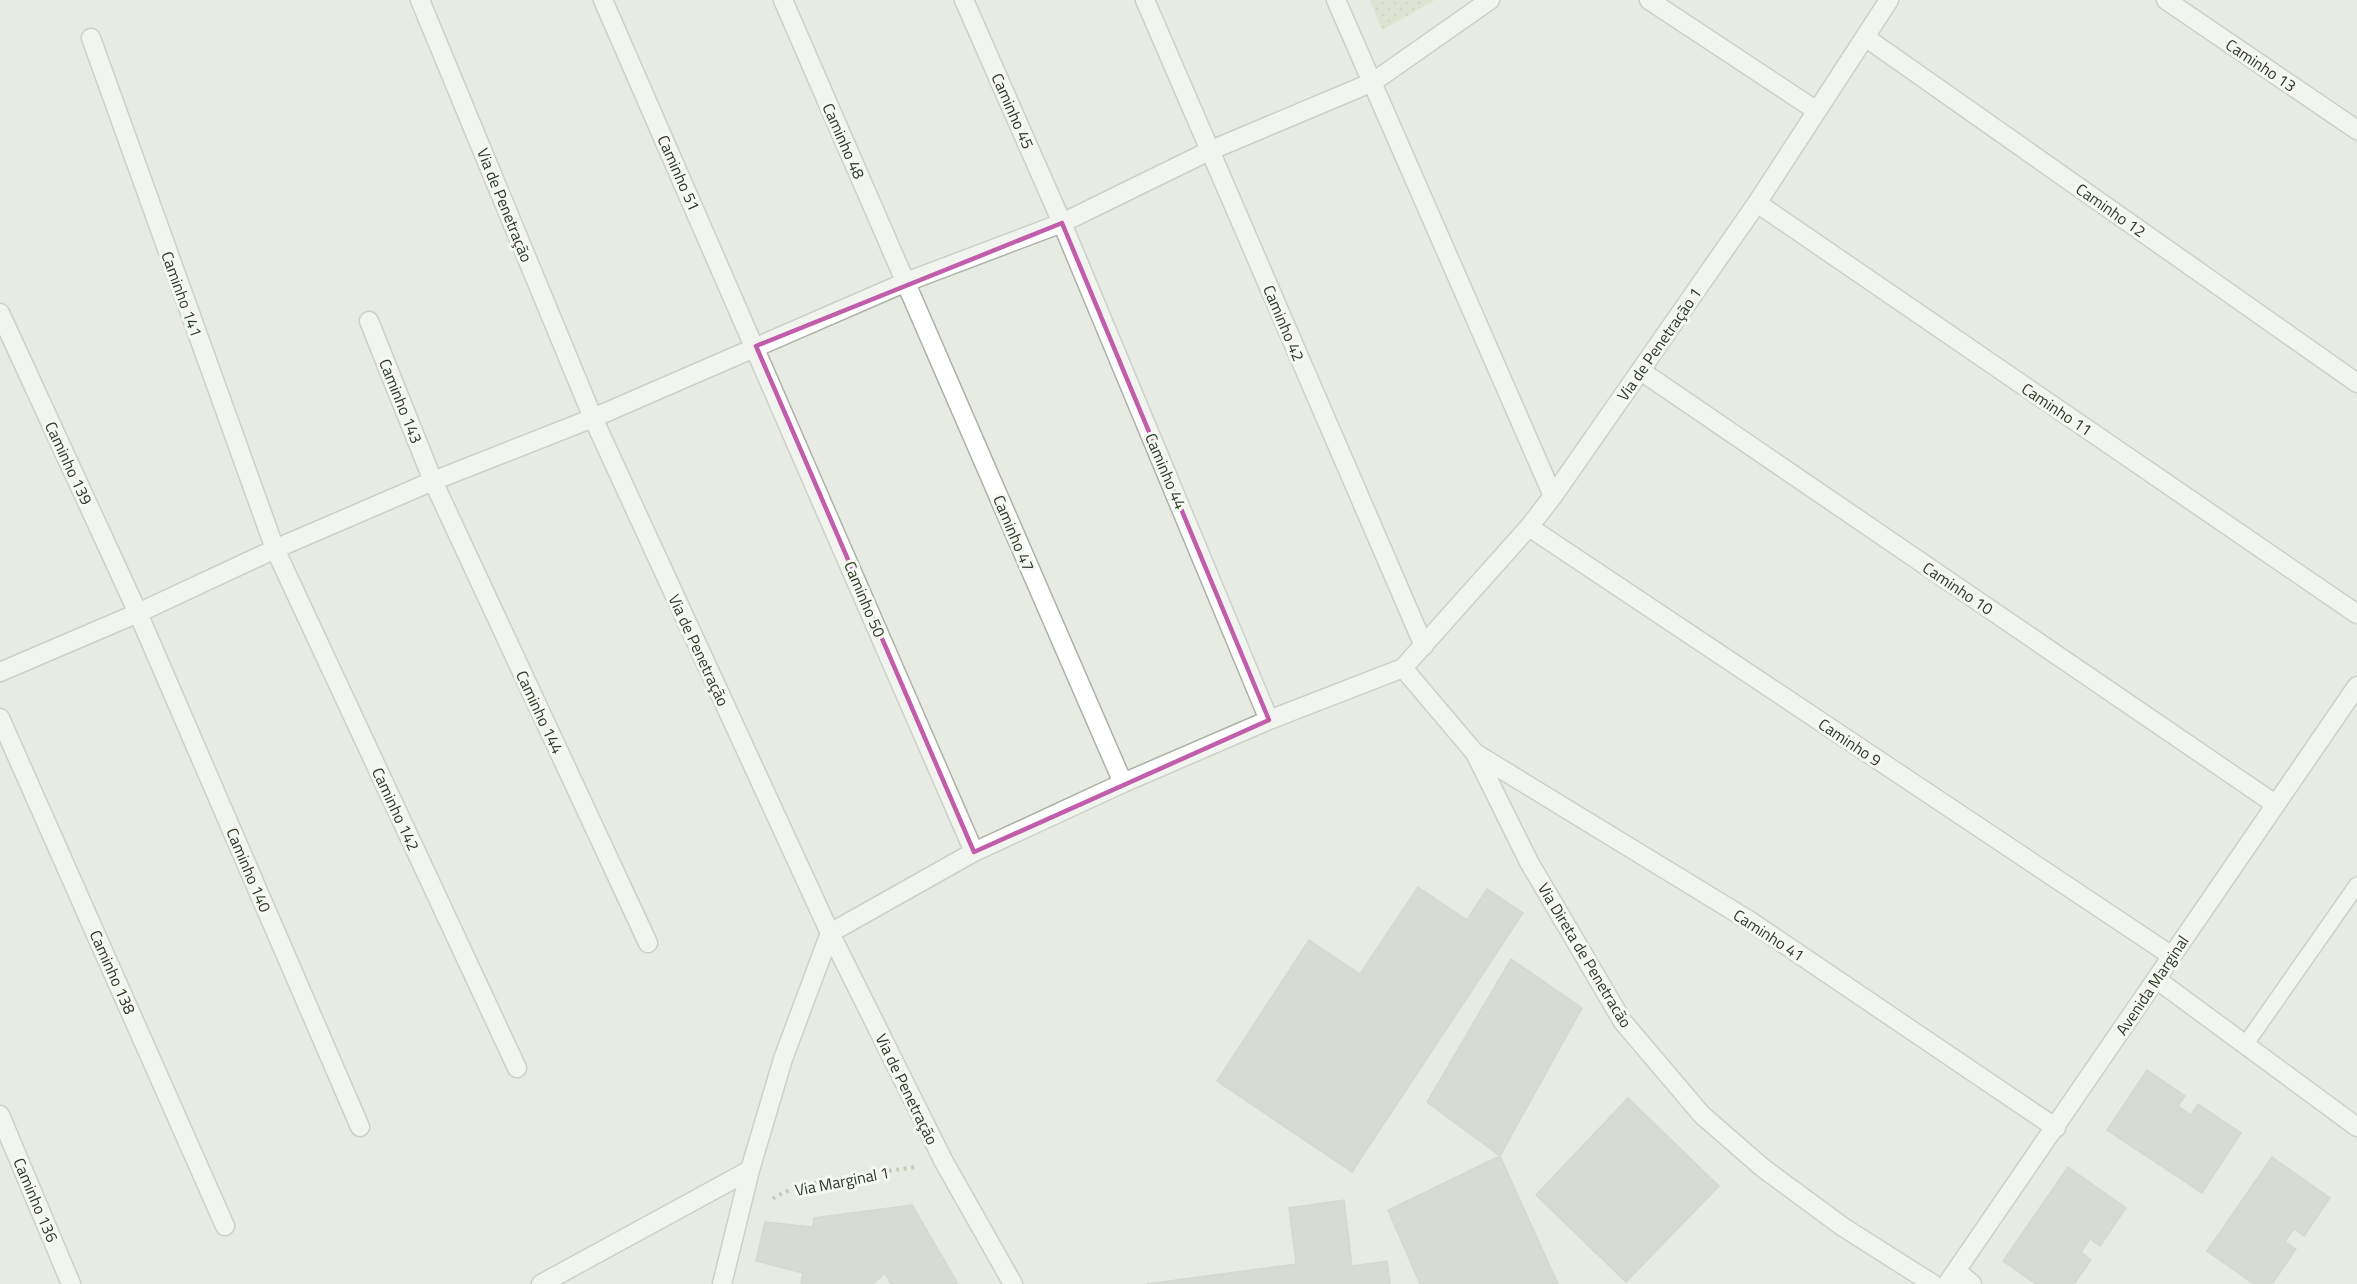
<svg xmlns="http://www.w3.org/2000/svg" width="2357" height="1284" font-family="'Titillium Web',sans-serif">
<defs>
<pattern id="park-dots" width="8" height="8" patternUnits="userSpaceOnUse" patternTransform="scale(1.5)"><rect width="8" height="8" fill="#d4dbbd"/><path d="M2 2h.1M6 6h.1" fill="none" stroke="#b6bda2" stroke-width="1.8" stroke-linecap="round"/></pattern>
</defs>
<rect width="100%" height="100%" fill="#e7ebe3"/>
<path fill="url(#park-dots)" d="M1370 0H1435L1382 30Z"/>
<path fill="#c1c9bb" stroke="#bdc4b6" stroke-width="1.5" d="M1418 887 1467 920 1487 889 1523 913 1352 1172 1217 1081 1309 940 1360 974Z
M1511 959 1582 1008 1500 1156 1427 1102Z
M2147 1070 2185 1096 2178 1106 2191 1115 2198 1104 2241 1133 2202 1193 2107 1130Z
M1628 1098 1719 1186 1626 1282 1536 1195Z
M1500 1156 1558 1284H1420L1388 1210Z
M2272 1157 2330 1198 2304 1236 2294 1229 2285 1242 2296 1249 2272 1284H2254L2207 1251Z
M2068 1167 2126 1208 2100 1246 2090 1239 2081 1252 2091 1260 2074 1284H2036L2003 1261Z
M1344 1200 1352 1266 1387 1261 1390 1284H1147L1296 1264 1289 1208Z
M912 1205 958 1284H891L885 1273 873 1284H801L803 1273 756 1261 765 1222 813 1227 814 1218Z"/>
<g fill="none" stroke-linecap="round" stroke-linejoin="round">
<g stroke="#abb3a6" stroke-width="18">
<path id="service" d="M2245 1045 2357 885"/>
</g>
<g stroke="#abb3a6" stroke-width="21">
<path id="minor" d="M420 0 593 418 830 933 944 1162 1013 1284
M603 0 974 852
M783 0 1123 783
M964 0 1062 223 1269 720
M1145 0 1424 646
M1336 0 1553 496
M1649 0 1817 111
M2166 0 2357 130
M1865 37 2357 383
M91 38 275 549 517 1068
M1757 203 2357 614
M0 313 138 613 360 1127
M369 321 433 481 648 943
M1641 371 2275 804
M1529 527 2172 956
M1403 668 1475 753 1529 862 1623 1022 1702 1115 1763 1168 1843 1227 1933 1284
M0 672 138 613 275 549 433 481 593 418 906 282 1062 223 1209 151 1373 82 1490 0
M0 718 225 1226
M1475 753 1750 921 2056 1128
M2156 979 2357 1127
M0 1115 71 1284
M1957 1271 1972 1284
M541 1284 750 1170
M722 1284 750 1170 783 1059 830 933 974 852 1123 783 1269 720 1403 668 1529 527 1553 496 1757 203 1889 0
M1947 1284 2357 686"/>
</g>
<path stroke="#94ac86" stroke-width="4" stroke-dasharray="3 4.5" stroke-linecap="butt" d="M773 1199C793 1181 885 1172 916 1167"/>
<use href="#service" stroke="#fff" stroke-width="15"/>
<use href="#minor" stroke="#fff" stroke-width="18"/>
</g>
<path d="M0 0H2357V1284H0ZM1062 223 1269 720 974 852 756 346Z" fill="#e7ebe3" fill-opacity=".55" fill-rule="evenodd"/>
<path fill="none" stroke="#c15dab" stroke-width="4.5" stroke-linejoin="round" d="M1062 223 1269 720 974 852 756 346Z"/>
<g text-anchor="middle" stroke-width="6" stroke-linejoin="round" paint-order="stroke">
<g font-size="16" fill="#2b3b24" stroke="#f6f8f3">
<text transform="translate(2261 65) rotate(34)" y="6">Caminho 13</text>
<text transform="translate(1013 111) rotate(66)" y="6">Caminho 45</text>
<text transform="translate(844 141) rotate(66)" y="6">Caminho 48</text>
<text transform="translate(679 173) rotate(66)" y="6">Caminho 51</text>
<text transform="translate(505 205) rotate(68)" y="6">Via de Penetração</text>
<text transform="translate(2111 210) rotate(35)" y="6">Caminho 12</text>
<text transform="translate(182 294) rotate(70)" y="6">Caminho 141</text>
<text transform="translate(1284 323) rotate(67)" y="6">Caminho 42</text>
<text transform="translate(1659 344) rotate(-55)" y="6">Via de Penetração 1</text>
<text transform="translate(401 401) rotate(68)" y="6">Caminho 143</text>
<text transform="translate(2057 409) rotate(34)" y="6">Caminho 11</text>
<text transform="translate(69 463) rotate(65)" y="6">Caminho 139</text>
<text transform="translate(1166 471) rotate(67)" y="6">Caminho 44</text>
<text transform="translate(1014 533) rotate(67)" y="6">Caminho 47</text>
<text transform="translate(1958 588) rotate(34)" y="6">Caminho 10</text>
<text transform="translate(865 599) rotate(67)" y="6">Caminho 50</text>
<text transform="translate(699 650) rotate(65)" y="6">Via de Penetração</text>
<text transform="translate(540 712) rotate(65)" y="6">Caminho 144</text>
<text transform="translate(1850 742) rotate(34)" y="6">Caminho 9</text>
<text transform="translate(396 809) rotate(65)" y="6">Caminho 142</text>
<text transform="translate(249 870) rotate(67)" y="6">Caminho 140</text>
<text transform="translate(1769 935) rotate(33)" y="6">Caminho 41</text>
<text transform="translate(1585 955) rotate(59)" y="6">Via Direta de Penetracão</text>
<text transform="translate(113 972) rotate(66)" y="6">Caminho 138</text>
<text transform="translate(2152 985) rotate(-56)" y="6">Avenida Marginal</text>
<text transform="translate(907 1089) rotate(64)" y="6">Via de Penetração</text>
<text transform="translate(842 1181) rotate(-11)" y="6">Via Marginal 1</text>
<text transform="translate(36 1200) rotate(67)" y="6">Caminho 136</text>
</g>
</g>
</svg>
